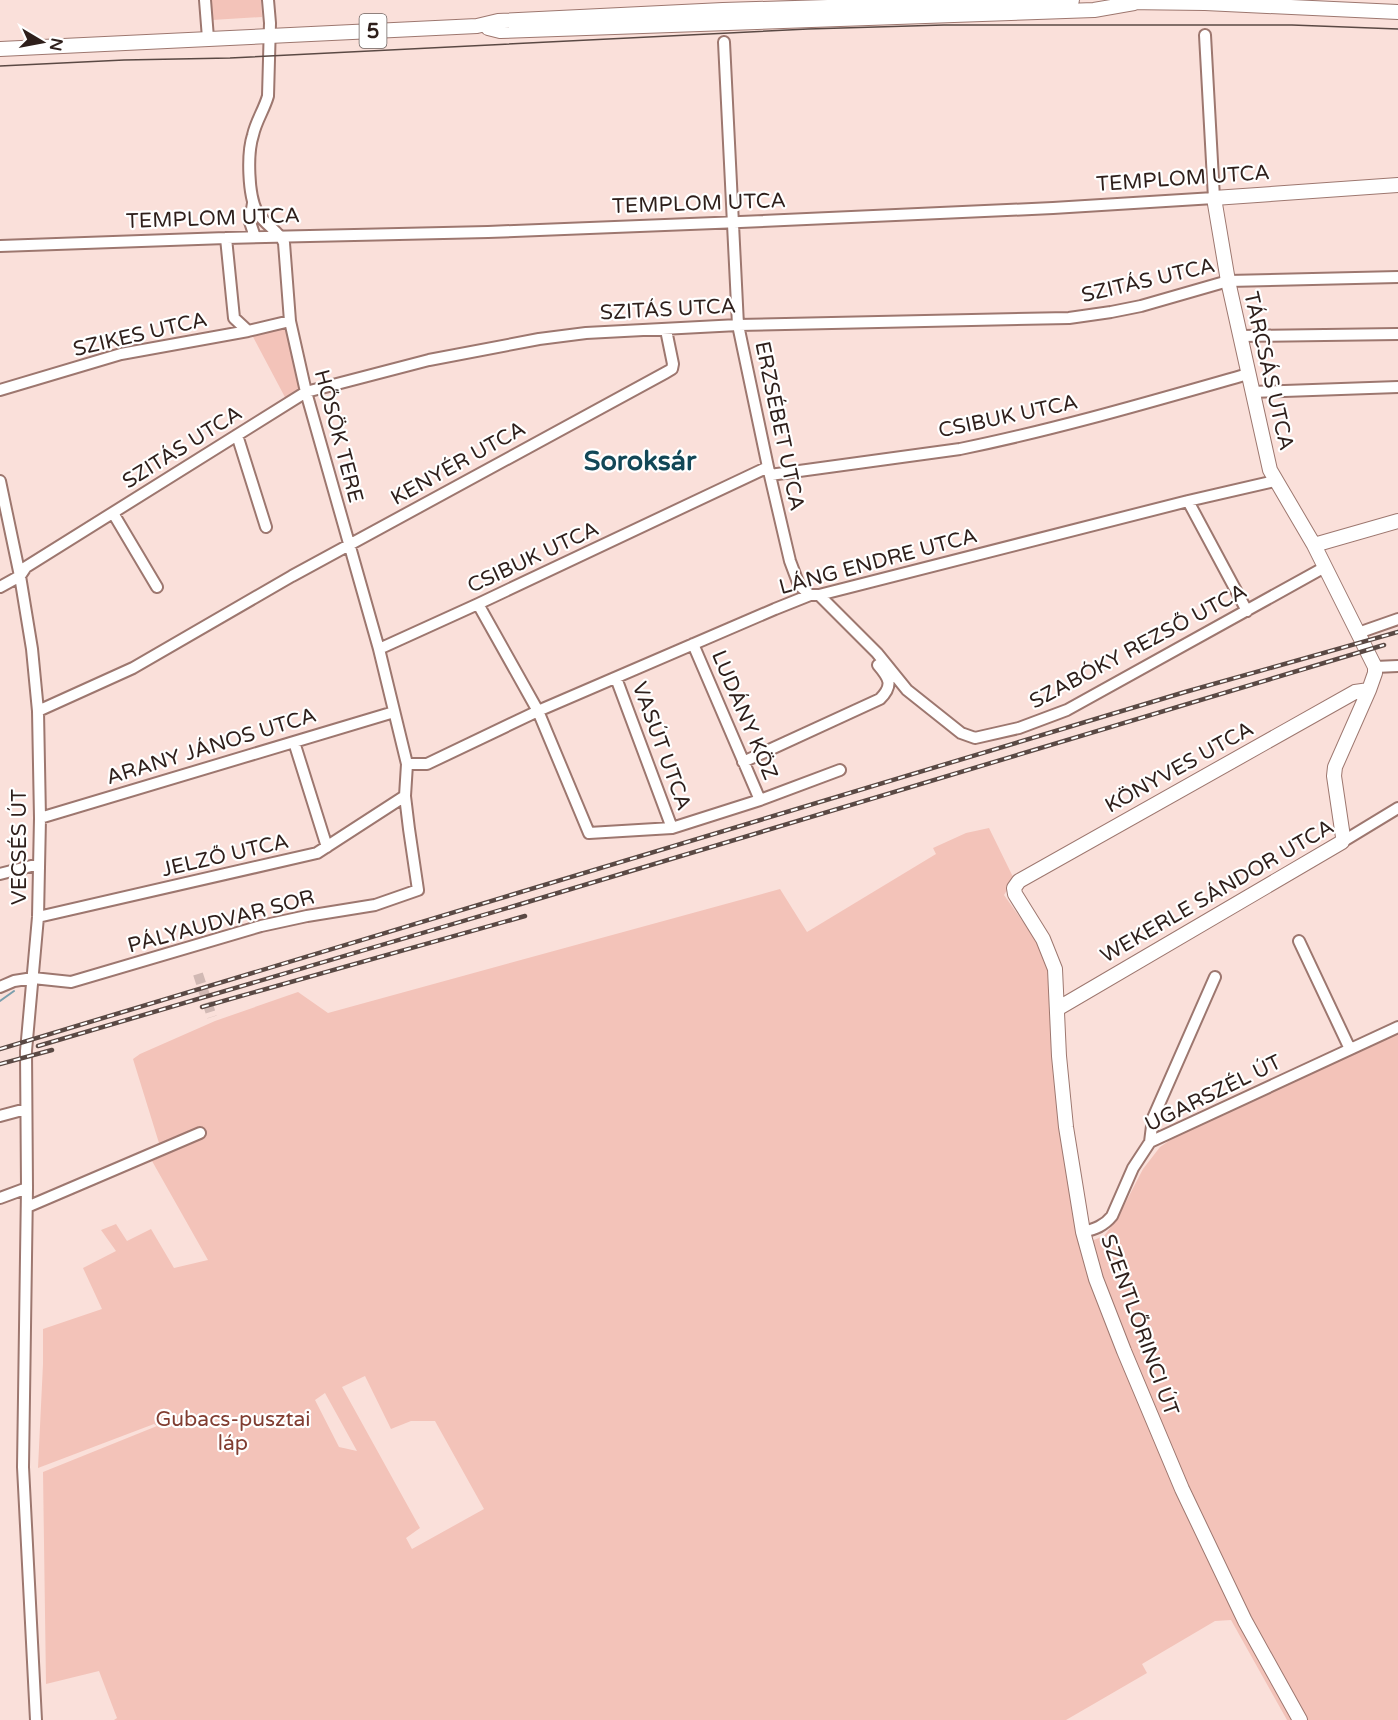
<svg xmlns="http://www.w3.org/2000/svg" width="1398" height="1720" font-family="'Varela Round',sans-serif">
<rect width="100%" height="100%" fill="#fae0da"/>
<path fill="#f3c3b9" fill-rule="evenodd" d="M210 0H261L262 17 212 20Z
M289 324 300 393 287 401 251 333Z
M989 828 1014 879 1004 895 1038 943 1050 970 1081 1245 1104 1236 1117 1219 1143 1169 1160 1147 1179 1134 1248 1096 1398 1034V1720H1287L1231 1620 1215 1621 1142 1664 1147 1673 1066 1720H114L117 1718 99 1671 46 1684 43 1472 157 1426 154 1424 38 1468 43 1364V1329L102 1309 83 1268 116 1251 101 1230 116 1224 127 1241 151 1229 174 1268 208 1260 152 1161 163 1156 133 1059 140 1054 215 1021 298 992 328 1013 780 889 807 932 936 854 933 848 966 833ZM365 1376 391 1429 411 1421H435L484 1509 412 1549 406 1538 420 1528 342 1387ZM325 1393 357 1451 339 1447 315 1400Z"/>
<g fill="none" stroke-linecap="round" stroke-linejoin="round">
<path stroke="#7b9fad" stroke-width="2" d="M0 1001 14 991"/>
<path stroke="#d1b9b4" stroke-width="10" stroke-dasharray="10 5" stroke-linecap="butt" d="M198 974 212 1017"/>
<g stroke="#9d776f" stroke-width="14">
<path id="minor" d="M205 0 208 38
M724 42 738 325 768 467 790 561 799 585 810 595
M253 203 250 222 255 237
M226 238 234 318 248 331
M0 246 226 238 488 232 740 222 1053 208 1214 198 1205 35
M1241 336 1398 334
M0 390 121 354 248 331 290 321
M1252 392 1398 387
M237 435 266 527
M770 475 960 449C1058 429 1153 401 1248 374
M0 481 20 576 32 649 38 711 40 818 38 917 26 1051 27 1188 23 1467 36 1720
M1188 501 1247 611
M113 513 157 587
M0 587 20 576 26 567 306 392 429 360 539 339 586 333 738 325 1069 318 1111 312 1141 306 1228 281 1398 277
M819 595 877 653 907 690 961 733 975 738 1019 728 1067 710 1325 567
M478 604 538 711 589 833 672 828 760 800 840 770
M1358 633 1398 619
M693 644 760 800
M379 649 478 604 768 467
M1375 667 1398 666
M616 678 672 828
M38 711 133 668 292 576 665 373 672 369 673 364 666 330
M294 742 327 847
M743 762 880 699C894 685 889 678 878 665
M407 764H427L538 711 775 609 810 595H819L1188 501 1275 481
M40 818 394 712
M1342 842 1398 808
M0 874 39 864
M38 917 317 853 405 796
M1299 941 1350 1049
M0 987 14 981 33 978 71 982 261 926 307 916 375 905 418 890 409 829 405 796 407 764 379 649 306 392 290 321 284 243C280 232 264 224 257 212 248 195 247 153 253 135 256 121 264 110 268 96L270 23 268 0
M0 1116 26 1109
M1150 1142 1153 1118 1215 977
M0 1198 27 1188
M27 1207 200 1133
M1083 1232C1095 1229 1104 1226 1112 1216L1133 1168 1150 1142 1398 1027"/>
</g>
<g stroke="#9d776f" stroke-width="16">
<path id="major" d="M1124 2 1205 3 1398 12
M488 28 500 31 1094 10 1134 3
M0 49 477 26 498 21 723 10 1072 0
M1314 545 1398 521
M1057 1009 1342 842 1343 837 1334 776 1335 767 1369 690 1375 673V667L1314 545 1270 470 1228 281 1214 198 1398 185
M1300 1720 1245 1621 1182 1489 1124 1351 1096 1279 1083 1232 1066 1127 1059 1056 1055 969 1043 939 1015 894 1014 888 1019 881 1355 692 1369 690"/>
</g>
<use href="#minor" stroke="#fff" stroke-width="10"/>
<use href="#major" stroke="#fff" stroke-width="14"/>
<path stroke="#5a4944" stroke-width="1.5" d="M0 66 124 60 230 58 808 29 944 25H1292L1398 29"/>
<g stroke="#5a4944" stroke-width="4.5">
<path id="rail" d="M202 1007 525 916
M38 1046 521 904 1384 645
M0 1049 1185 692 1398 632
M0 1064 52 1050"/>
</g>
<use href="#rail" stroke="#fff" stroke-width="2" stroke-dasharray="7" stroke-linecap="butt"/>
</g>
<g text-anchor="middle" stroke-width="4.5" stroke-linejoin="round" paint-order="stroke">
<rect fill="#fff" stroke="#6d625f" stroke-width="1.5" x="359.5" y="14" width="27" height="34" rx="4.5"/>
<g font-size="20" font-weight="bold" fill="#2e1f1b">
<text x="373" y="38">5</text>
</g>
<g font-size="21" fill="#2e1f1b" stroke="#fff">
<text transform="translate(1183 178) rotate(-4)" y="7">TEMPLOM UTCA</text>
<text transform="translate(699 203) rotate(-2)" y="7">TEMPLOM UTCA</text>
<text transform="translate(213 218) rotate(-2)" y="7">TEMPLOM UTCA</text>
<text transform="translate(1148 280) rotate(-13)" y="7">SZITÁS UTCA</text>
<text transform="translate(668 309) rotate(-3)" y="7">SZITÁS UTCA</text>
<text transform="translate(140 334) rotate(-13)" y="7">SZIKES UTCA</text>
<text transform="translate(1269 371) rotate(77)" y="7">TÁRCSÁS UTCA</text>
<text transform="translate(1008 416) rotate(-12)" y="7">CSIBUK UTCA</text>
<text transform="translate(780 426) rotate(78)" y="7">ERZSÉBET UTCA</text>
<text transform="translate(339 436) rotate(75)" y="7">HŐSÖK TERE</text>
<text transform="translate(182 447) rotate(-32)" y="7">SZITÁS UTCA</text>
<text transform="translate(458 463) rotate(-29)" y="7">KENYÉR UTCA</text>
<text transform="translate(533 557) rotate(-25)" y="7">CSIBUK UTCA</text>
<text transform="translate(878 561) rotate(-15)" y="7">LÁNG ENDRE UTCA</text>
<text transform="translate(1138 646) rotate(-28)" y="7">SZABÓKY REZSŐ UTCA</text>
<text transform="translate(745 715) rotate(67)" y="7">LUDÁNY KÖZ</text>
<text transform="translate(211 746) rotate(-17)" y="7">ARANY JÁNOS UTCA</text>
<text transform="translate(662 746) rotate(70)" y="7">VASÚT UTCA</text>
<text transform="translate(1179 767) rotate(-29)" y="7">KÖNYVES UTCA</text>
<text transform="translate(19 847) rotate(-90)" y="7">VECSÉS ÚT</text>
<text transform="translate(225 855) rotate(-13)" y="7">JELZŐ UTCA</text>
<text transform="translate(1217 891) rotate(-30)" y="7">WEKERLE SÁNDOR UTCA</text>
<text transform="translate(221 921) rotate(-15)" y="7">PÁLYAUDVAR SOR</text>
<text transform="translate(1213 1093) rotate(-26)" y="7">UGARSZÉL ÚT</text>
<text transform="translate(1140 1325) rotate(70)" y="7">SZENTLŐRINCI ÚT</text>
</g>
<g font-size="21" fill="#813d31" stroke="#fff">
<text x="233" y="1426">Gubacs-pusztai<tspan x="233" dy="24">láp</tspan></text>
</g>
<g font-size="27" font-weight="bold" fill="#124757" stroke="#fff">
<text x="640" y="470">Soroksár</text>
</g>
</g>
<g transform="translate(42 42) rotate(100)" stroke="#ffffff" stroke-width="4.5" paint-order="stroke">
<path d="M0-4.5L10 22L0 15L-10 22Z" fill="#2e1f1b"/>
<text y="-9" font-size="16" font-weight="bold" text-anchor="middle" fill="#2e1f1b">N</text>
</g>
</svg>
